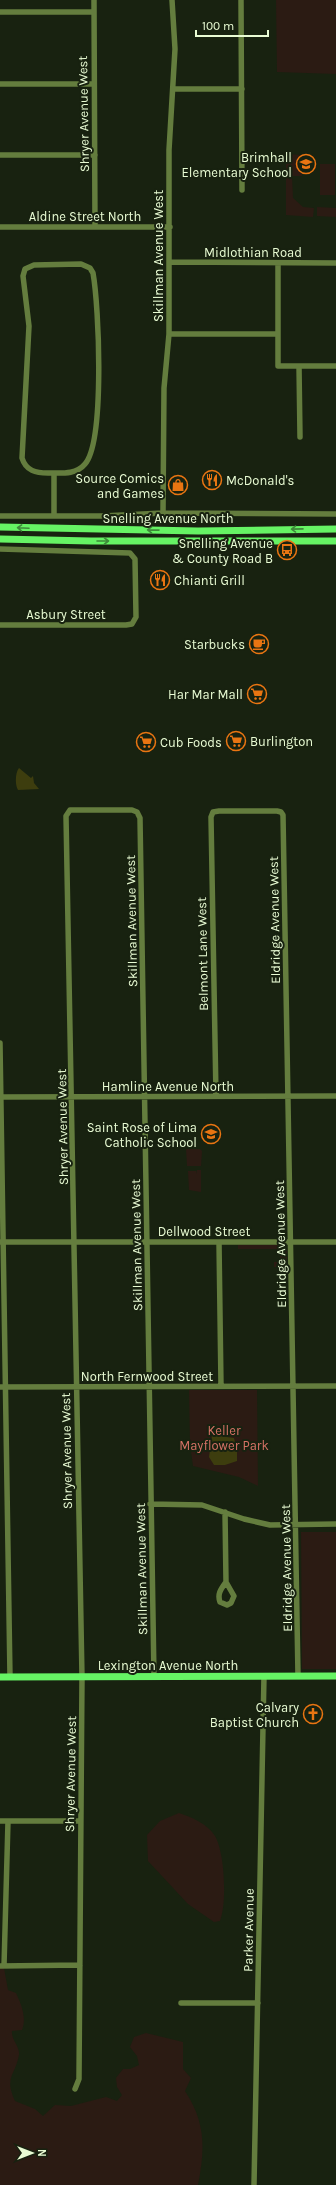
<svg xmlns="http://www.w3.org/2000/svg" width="336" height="2185" font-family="Karla,sans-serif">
<rect width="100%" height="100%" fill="#182210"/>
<path fill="#2b1b13" d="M276 0H336V74L277 72Z
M286 154 302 155V176H292L293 198 303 207 314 208 313 217 286 215Z
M320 164H335V195H320Z
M317 207 336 208V217L317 216Z
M186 1149H200L202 1151 201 1166H187Z
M197 1170H201V1192L189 1190 188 1171H196V1174Z
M238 1245H284L287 1249H238Z
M287 1251V1267H274V1262H280V1252Z
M189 1390H257L258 1486 239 1477 193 1466 190 1444Z
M301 1532H336V1669H302Z
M179 1813C191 1817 208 1824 215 1836 225 1853 227 1904 220 1921L214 1922 188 1904 148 1861 147 1835 160 1821Z
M0 1968H4L8 1990 16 1993C21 2004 27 2017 22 2030L12 2031C11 2040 20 2046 19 2055 15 2076 4 2077 15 2101L35 2109 43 2116 55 2105 71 2106 106 2097 117 2101 122 2095 117 2087 116 2078 123 2069H130L139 2065 137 2056 130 2047 134 2037 146 2033 183 2042V2069L191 2078 185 2091C206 2123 205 2149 198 2185H0Z"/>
<path fill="#3d3d0e" d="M19 768 31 778 33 776 34 783 39 789 18 790C15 785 15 773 19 768Z
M212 1435 234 1438 237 1450V1461L225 1465H214L209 1457Z"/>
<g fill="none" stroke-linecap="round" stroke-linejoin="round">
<path stroke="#647d3e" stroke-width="5.5" d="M94 0 95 227
M241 0 242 190
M0 12H94
M0 84H94
M173 89H242
M0 155H95
M0 227H170
M169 262 336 263
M278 263V366H336
M81 264 90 268 93 273C99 306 105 441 85 464 76 475 61 473 48 473 36 473 26 471 22 458L29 326 23 276 25 269 34 265Z
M169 334H277
M299 366 300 437
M163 513 164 388 169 334V150L175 49 172 0
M54 515V473
M0 516H102L163 513 336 514
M0 549 130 553 135 559 136 617 132 624 126 625H0
M0 1043 10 1677
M216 1096 211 817 213 812 219 811H277L281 812 283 815 298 1676
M0 1097 336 1096
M0 1242H336
M219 1242 221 1386
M0 1387 336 1386
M150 1504 202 1505 244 1519 270 1525 336 1524
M225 1512 226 1582C221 1589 217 1594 220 1602L227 1605 231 1603 234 1596 226 1582
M0 1821H80
M0 1966 80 1965
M4 1966 8 1821
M181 2003H258
M75 2089 79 2079 82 1677 66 816 70 810H132L137 812 140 818 154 1677
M254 2185 264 1676"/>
<path stroke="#66f364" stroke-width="7" d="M0 527 198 531 336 529
M0 539 91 541H336
M0 1677 336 1676"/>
</g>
<defs><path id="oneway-shaft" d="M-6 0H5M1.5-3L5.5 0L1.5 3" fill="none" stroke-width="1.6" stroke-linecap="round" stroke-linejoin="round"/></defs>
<g stroke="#3f8a3a">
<use href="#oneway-shaft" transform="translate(23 528) rotate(-177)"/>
<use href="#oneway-shaft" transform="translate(297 529) rotate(179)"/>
<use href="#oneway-shaft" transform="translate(153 530) rotate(-179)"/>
<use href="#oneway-shaft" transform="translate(103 541)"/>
</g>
<defs>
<g id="school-ring" transform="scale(1)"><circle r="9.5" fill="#182210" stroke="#e97512" stroke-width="1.5"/><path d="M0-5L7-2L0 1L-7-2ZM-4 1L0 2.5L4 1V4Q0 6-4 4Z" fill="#e97512"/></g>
<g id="restaurant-ring" transform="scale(1)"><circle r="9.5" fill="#182210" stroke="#e97512" stroke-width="1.5"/><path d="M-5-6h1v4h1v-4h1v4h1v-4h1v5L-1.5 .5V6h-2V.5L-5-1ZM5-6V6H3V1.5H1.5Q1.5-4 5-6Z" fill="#e97512"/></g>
<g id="shop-ring" transform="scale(1)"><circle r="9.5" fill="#182210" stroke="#e97512" stroke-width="1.5"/><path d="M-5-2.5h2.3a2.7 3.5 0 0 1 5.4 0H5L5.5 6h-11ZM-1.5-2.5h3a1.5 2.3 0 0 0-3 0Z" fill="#e97512"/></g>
<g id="bus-ring" transform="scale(1)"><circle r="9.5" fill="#182210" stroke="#e97512" stroke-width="1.5"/><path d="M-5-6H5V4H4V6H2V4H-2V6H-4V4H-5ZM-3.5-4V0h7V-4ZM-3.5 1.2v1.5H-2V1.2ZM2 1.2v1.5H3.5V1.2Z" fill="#e97512"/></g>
<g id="cafe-ring" transform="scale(1)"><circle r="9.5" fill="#182210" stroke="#e97512" stroke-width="1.5"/><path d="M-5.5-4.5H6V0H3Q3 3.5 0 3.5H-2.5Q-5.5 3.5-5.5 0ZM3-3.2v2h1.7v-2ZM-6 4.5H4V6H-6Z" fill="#e97512"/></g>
<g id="supermarket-ring" transform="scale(1)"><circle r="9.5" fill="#182210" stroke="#e97512" stroke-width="1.5"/><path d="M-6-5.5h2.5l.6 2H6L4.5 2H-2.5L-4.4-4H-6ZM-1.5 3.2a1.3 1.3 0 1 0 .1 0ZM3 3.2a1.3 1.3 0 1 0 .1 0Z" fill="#e97512"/></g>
<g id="church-ring" transform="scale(1)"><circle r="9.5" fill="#182210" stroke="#e97512" stroke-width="1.5"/><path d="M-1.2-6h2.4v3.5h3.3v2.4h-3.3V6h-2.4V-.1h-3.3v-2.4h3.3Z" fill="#e97512"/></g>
</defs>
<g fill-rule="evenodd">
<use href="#school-ring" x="306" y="164"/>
<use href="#restaurant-ring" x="212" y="480"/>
<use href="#shop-ring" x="178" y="485"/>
<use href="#bus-ring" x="287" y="550"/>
<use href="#restaurant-ring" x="160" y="580"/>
<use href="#cafe-ring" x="259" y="644"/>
<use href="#supermarket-ring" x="257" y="694"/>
<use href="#supermarket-ring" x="236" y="741"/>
<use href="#supermarket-ring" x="146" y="742"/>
<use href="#school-ring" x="211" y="1134"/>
<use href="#church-ring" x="313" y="1714"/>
</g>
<g text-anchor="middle" stroke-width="4" stroke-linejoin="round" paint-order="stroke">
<g font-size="13" fill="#e9fcd4" stroke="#182210">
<text transform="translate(83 114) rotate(-91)" y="5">Shryer Avenue West</text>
<text x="85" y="221">Aldine Street North</text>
<text x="253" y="257">Midlothian Road</text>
<text transform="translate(158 256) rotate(-90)" y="5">Skillman Avenue West</text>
<text x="168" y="523">Snelling Avenue North</text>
<text x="66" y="619">Asbury Street</text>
<text transform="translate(274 920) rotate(-91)" y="5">Eldridge Avenue West</text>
<text transform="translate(131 921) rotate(-91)" y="5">Skillman Avenue West</text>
<text transform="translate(202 954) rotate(-91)" y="5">Belmont Lane West</text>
<text x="168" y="1091">Hamline Avenue North</text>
<text transform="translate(62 1127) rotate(-91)" y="5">Shryer Avenue West</text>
<text x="204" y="1236">Dellwood Street</text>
<text transform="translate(280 1244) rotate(-91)" y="5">Eldridge Avenue West</text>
<text transform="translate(136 1245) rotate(-91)" y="5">Skillman Avenue West</text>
<text x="147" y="1381">North Fernwood Street</text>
<text transform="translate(66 1451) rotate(-91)" y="5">Shryer Avenue West</text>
<text transform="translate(286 1568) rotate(-91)" y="5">Eldridge Avenue West</text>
<text transform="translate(141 1569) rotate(-91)" y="5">Skillman Avenue West</text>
<text x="168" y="1670">Lexington Avenue North</text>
<text transform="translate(70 1774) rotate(-89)" y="5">Shryer Avenue West</text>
<text transform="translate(248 1930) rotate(-89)" y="5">Parker Avenue</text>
</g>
<g font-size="13" fill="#e9fcd4" stroke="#182210" text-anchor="end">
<text x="292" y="162">Brimhall<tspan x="292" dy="15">Elementary School</tspan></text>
<text x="164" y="483">Source Comics<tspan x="164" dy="15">and Games</tspan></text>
<text x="226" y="485" text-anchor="start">McDonald's</text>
<text x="273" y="548">Snelling Avenue<tspan x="273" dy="15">&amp; County Road B</tspan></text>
<text x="174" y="585" text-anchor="start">Chianti Grill</text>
<text x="245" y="649">Starbucks</text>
<text x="243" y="699">Har Mar Mall</text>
<text x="250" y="746" text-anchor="start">Burlington</text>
<text x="160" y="747" text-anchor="start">Cub Foods</text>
<text x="197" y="1132">Saint Rose of Lima<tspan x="197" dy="15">Catholic School</tspan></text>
<text x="299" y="1712">Calvary<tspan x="299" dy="15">Baptist Church</tspan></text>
</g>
<g font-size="13" fill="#d67266" stroke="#182210">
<text x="224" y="1435">Keller<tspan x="224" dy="15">Mayflower Park</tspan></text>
</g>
</g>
<g transform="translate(32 2153) rotate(90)" stroke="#182210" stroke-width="3" paint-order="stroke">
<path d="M0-3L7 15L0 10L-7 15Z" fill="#e9fcd4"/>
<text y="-6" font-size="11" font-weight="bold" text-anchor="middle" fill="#e9fcd4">N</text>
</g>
<path d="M196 30v6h72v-6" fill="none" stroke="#e9fcd4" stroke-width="2"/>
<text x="202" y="30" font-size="12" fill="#e9fcd4" stroke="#182210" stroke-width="3" paint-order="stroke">100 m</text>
</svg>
